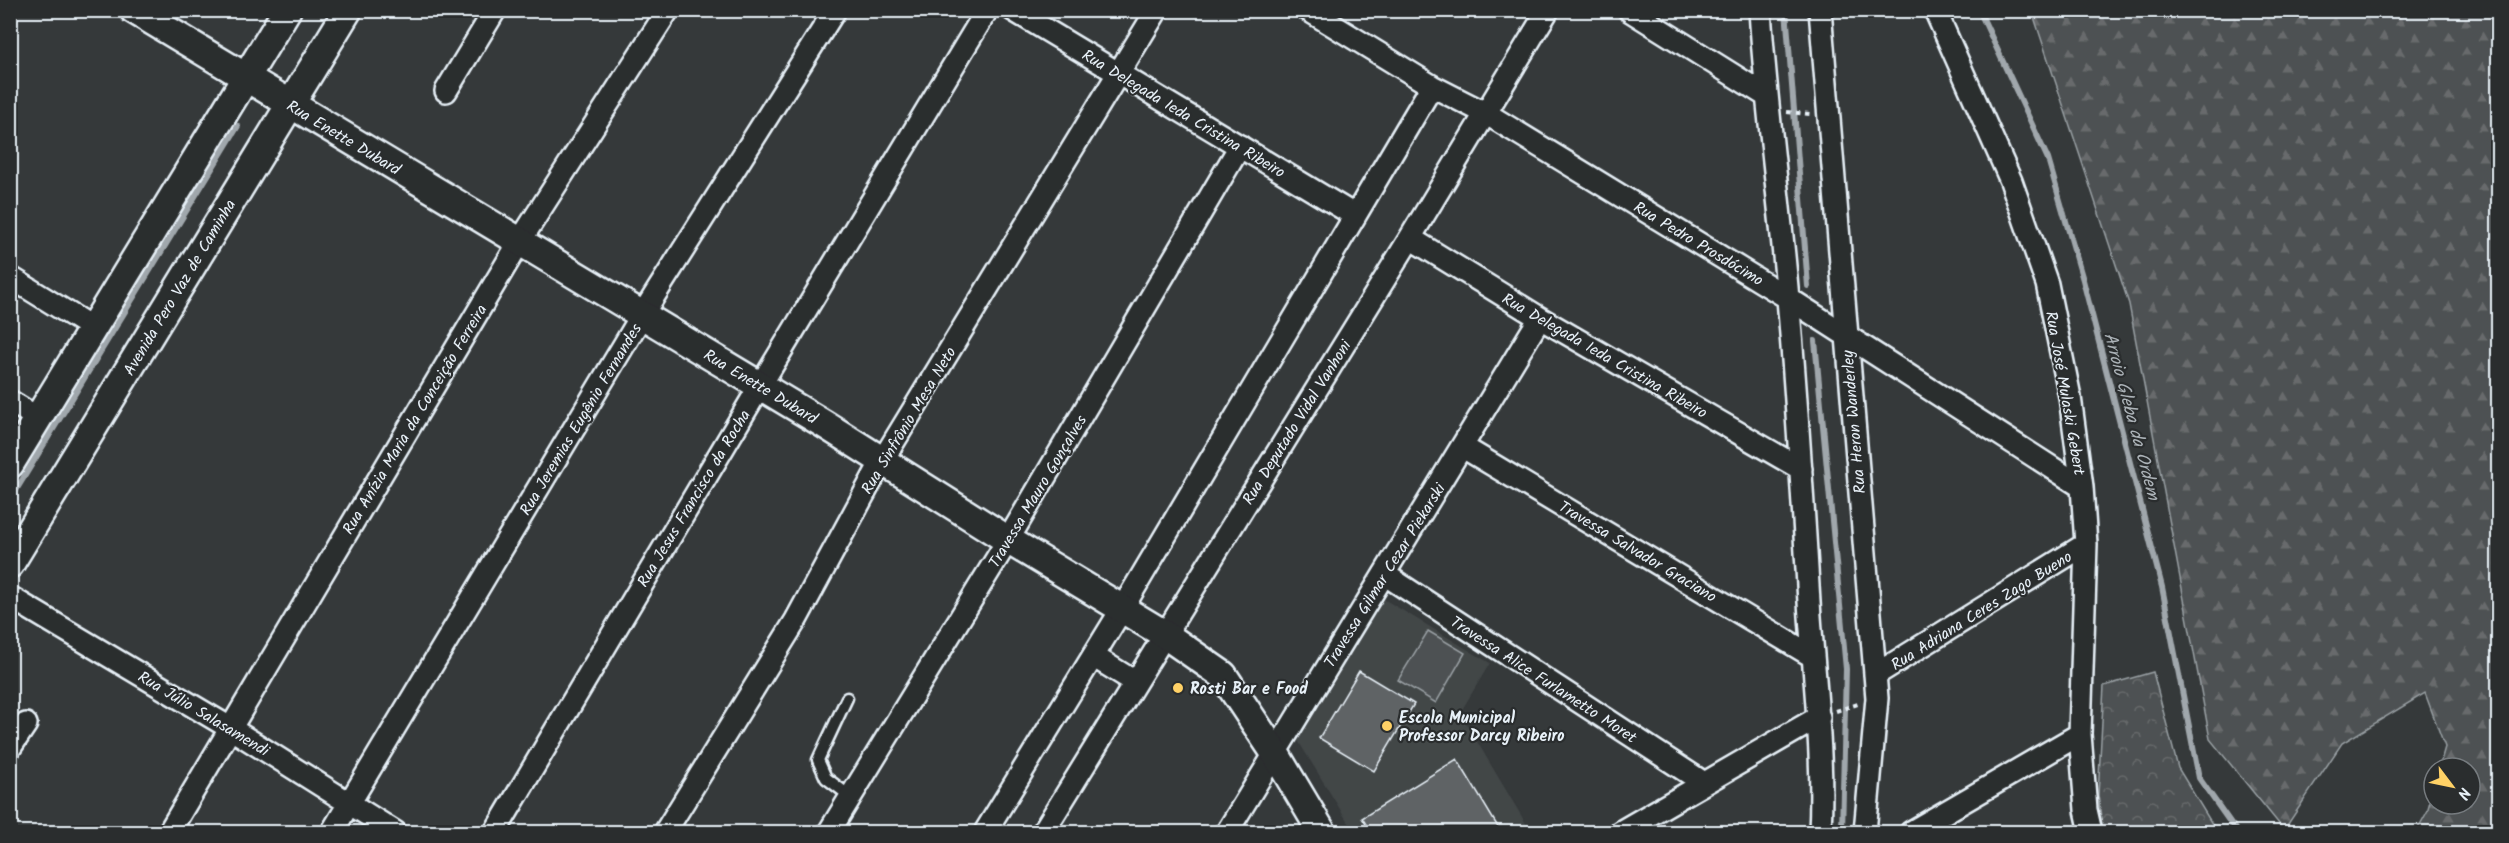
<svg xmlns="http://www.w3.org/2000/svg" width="2509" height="843" font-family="Kalam,sans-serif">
<defs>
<pattern id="forest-firs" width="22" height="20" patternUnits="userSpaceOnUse" patternTransform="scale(1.5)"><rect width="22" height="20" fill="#4d5152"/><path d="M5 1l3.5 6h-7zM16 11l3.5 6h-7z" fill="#676a6c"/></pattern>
<pattern id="park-crowns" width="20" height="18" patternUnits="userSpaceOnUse" patternTransform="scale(1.5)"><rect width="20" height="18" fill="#4d5152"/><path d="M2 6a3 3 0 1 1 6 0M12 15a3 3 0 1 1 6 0" fill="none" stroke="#676a6c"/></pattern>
</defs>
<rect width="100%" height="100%" fill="#35393a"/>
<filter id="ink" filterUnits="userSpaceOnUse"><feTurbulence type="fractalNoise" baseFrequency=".0167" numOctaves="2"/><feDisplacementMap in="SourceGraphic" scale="12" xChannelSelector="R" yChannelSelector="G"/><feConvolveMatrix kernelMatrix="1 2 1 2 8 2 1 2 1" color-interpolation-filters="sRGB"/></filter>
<g filter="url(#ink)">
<path fill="#424647" d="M1382 598 1490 663 1460 713 1531 832H1354L1297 739Z"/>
<path fill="#4d5152" stroke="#9aa1a5" stroke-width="1.5" d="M1428 631 1465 653 1436 703 1398 680Z"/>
<path fill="url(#forest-firs)" stroke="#9aa1a5" stroke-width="1.5" d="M2032 11H2498V832H2416L2427 812 2434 787V804H2470V768H2439L2445 747 2425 693 2342 743 2284 830 2210 739 2129 304Z"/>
<path fill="url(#park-crowns)" stroke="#9aa1a5" stroke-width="1.5" d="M2153 672 2178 768 2217 832H2103L2098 795 2104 686Z"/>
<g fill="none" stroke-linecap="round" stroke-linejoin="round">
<path stroke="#a0a7ac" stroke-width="6" d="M1786 10 1808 286
M1979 10 2048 159 2083 280 2162 587 2199 778 2237 832
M1815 341 1846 669 1842 832
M10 500 238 126"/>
</g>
<path fill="#5f6365" stroke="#e8f1f8" stroke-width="1.5" d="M1359 671 1414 704 1374 771 1319 738Z
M1457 759 1501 832H1371L1362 818Z"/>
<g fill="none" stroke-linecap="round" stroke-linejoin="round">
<g stroke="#e8f1f8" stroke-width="15">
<path id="service" d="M847 698 818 760 826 778 851 797"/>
</g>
<g stroke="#e8f1f8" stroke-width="26">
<path id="minor" d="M1013 10 1354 215
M1308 10 1432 86 1487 114 1788 298 2082 487
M1629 10 1765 95
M1760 10C1766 107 1780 203 1788 299 1797 400 1803 501 1809 602 1814 679 1824 755 1820 832
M1820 10 1877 698 1865 832
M1935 10 2011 181 2047 284 2070 397 2082 487 2086 544 2080 734 2086 810 2091 832
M446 91 495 10
M1410 238 1540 318 1801 469
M10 277 94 329
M10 401 39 419
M1463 447 1812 656
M1384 574 1704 783
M10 597 230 728 395 832
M1093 656 1135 682
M1875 675 2086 544
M10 748 26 724
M169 832 520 241 668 10
M332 832 642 315 835 10
M495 832 760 386 987 10
M665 832 796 620 882 461 1157 10
M829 832 1008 540 1240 146
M985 832 1122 609 1432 86
M1043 832 1410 238 1548 10
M1227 832 1540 318
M1620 832 1819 717
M1911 832 2080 734"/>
</g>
<g stroke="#e8f1f8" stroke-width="32">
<path id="tertiary" d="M134 10 824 424 1008 540 1164 634 1223 675 1275 753 1322 832
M10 464 287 10
M10 564 348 10"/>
</g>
<path stroke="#e8f1f8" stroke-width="4" stroke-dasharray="4.5 4.5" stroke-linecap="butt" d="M1787 112 1810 114
M1836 711 1858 704"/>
<use href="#service" stroke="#2a2d2e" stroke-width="10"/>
<use href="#minor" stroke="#2a2d2e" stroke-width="21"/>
<use href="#tertiary" stroke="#2a2d2e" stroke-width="27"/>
</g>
</g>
<g fill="#ffd166" stroke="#2a2d2e" stroke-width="2">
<circle cx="1178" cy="688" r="6"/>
<circle cx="1387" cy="726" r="6"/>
</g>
<g text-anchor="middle" stroke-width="4.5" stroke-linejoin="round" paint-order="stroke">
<g font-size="16" fill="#e8f1f8" stroke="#2a2d2e">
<text transform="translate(1184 113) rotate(31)" y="6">Rua Delegada Ieda Cristina Ribeiro</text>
<text transform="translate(344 137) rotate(31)" y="6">Rua Enette Dubard</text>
<text transform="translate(1699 243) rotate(31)" y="6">Rua Pedro Prosdócimo</text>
<text transform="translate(179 287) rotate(-59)" y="6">Avenida Pero Vaz de Caminha</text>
<text transform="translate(1605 355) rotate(30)" y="6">Rua Delegada Ieda Cristina Ribeiro</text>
<text transform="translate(761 386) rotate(31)" y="6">Rua Enette Dubard</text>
<text transform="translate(2066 393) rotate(80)" y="6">Rua José Mulaski Gebert</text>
<text transform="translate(414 419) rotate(-59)" y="6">Rua Anízia Maria da Conceição Ferreira</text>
<text transform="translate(580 419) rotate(-59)" y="6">Rua Jeremias Eugênio Fernandes</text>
<text transform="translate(908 420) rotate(-59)" y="6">Rua Sinfrônio Mesa Neto</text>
<text transform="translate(1296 422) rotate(-58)" y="6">Rua Deputado Vidal Vanhoni</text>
<text transform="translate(1853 422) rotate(-95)" y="6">Rua Heron Wanderley</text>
<text transform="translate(1037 491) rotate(-59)" y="6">Travessa Mauro Gonçalves</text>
<text transform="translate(693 498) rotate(-59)" y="6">Rua Jesus Francisco da Rocha</text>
<text transform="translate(1638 551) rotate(31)" y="6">Travessa Salvador Graciano</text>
<text transform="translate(1384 575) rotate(-58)" y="6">Travessa Gilmar Cezar Piekarski</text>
<text transform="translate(1981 610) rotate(-32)" y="6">Rua Adriana Ceres Zago Bueno</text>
<text transform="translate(1544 679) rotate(33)" y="6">Travessa Alice Furlametto Moret</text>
<text transform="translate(204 713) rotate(31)" y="6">Rua Júlio Salasamendi</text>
</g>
<g font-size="16" font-weight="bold" fill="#e8f1f8" stroke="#2a2d2e" text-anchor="start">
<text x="1190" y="694">Rosti Bar e Food</text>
<text x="1399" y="723">Escola Municipal<tspan x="1399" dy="18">Professor Darcy Ribeiro</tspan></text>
</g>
<g font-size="18" font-style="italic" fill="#acb3b8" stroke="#2a2d2e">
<text transform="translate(2132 416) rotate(75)" y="6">Arroio Gleba da Ordem</text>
</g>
</g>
<rect width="2509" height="843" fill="none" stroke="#2a2d2e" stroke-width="36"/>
<rect x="18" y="18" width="2473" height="807" fill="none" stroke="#e8f1f8" stroke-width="2" filter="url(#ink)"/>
<g transform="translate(2452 786) rotate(122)"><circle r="28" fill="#2a2d2e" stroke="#767b7f" stroke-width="1.5"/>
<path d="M0-4.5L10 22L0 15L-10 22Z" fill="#ffd166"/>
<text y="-9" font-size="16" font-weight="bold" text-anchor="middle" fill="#e8f1f8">N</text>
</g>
</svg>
